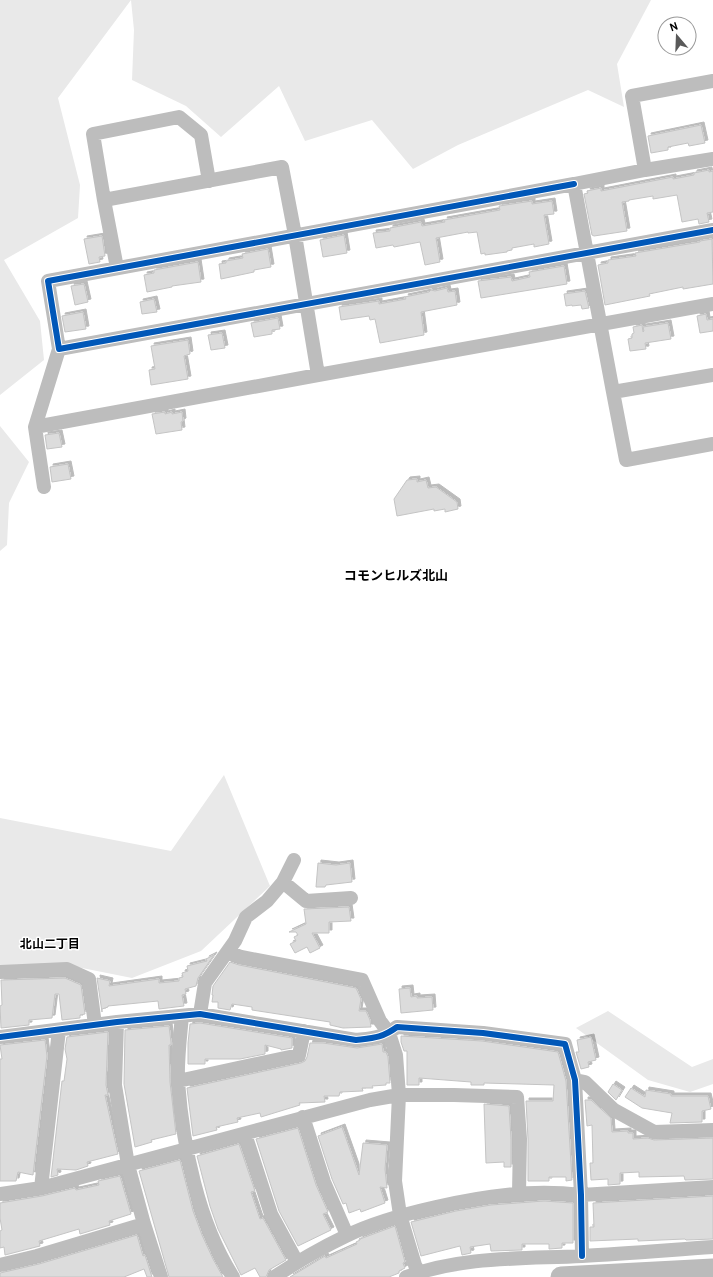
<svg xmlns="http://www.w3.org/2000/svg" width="713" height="1277" font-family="Overpass,'Noto Sans JP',sans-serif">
<defs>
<filter id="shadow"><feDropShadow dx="3" dy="-3" stdDeviation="0" flood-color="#0004"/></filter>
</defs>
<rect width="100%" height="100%" fill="#fff"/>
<path fill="#e9e9e9" d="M0 0H131L58 98 80 185 78 218 4 260 40 321 44 360 0 395Z
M131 0H651L617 64 624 107 588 90 458 145 413 169 372 120 305 141 279 86 221 137 186 106 132 80 134 30Z
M0 426 29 462 9 503 7 545 0 551Z
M224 775 270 886 201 951 132 978 72 966 0 965V818L171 851Z
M608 1011 692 1067 713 1059V1084L690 1092 648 1080 576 1028Z"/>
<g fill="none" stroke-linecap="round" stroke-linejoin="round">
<path stroke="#bbb" stroke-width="21" d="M561 1277 713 1269"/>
</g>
<path fill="#dcdcdc" stroke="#c4c4c4" filter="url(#shadow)" d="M701 125 705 143 689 146 688 143 668 147V150L651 153 648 136Z
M709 170V172L713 171V212L707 213 709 222 699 224 698 219 682 222 677 195 653 199V196L629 200V201L622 202 627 231 594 236 592 235 584 194 588 193 587 191 601 188V191L673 177V179L694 175V173Z
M532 201V204L552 201 554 214 544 215 549 244 534 247V244L512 248V250L507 251V252L485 255V253L481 254 477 232 468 233V232L436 238 440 262 425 265 420 242 394 247 393 245 376 248 373 233 390 231V228L421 222 422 226 445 222 444 220 500 210 499 206Z
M344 235 347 253 323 257 320 240Z
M102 236 105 256 99 257 100 262 89 264 84 239Z
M712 239 713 284 683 289V287L649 294 650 296 605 305 598 265 608 263V260L636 256 635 253 700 242V241Z
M268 249 271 267 254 270V272L221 279 219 264 226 263V261L243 258 242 254Z
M198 262 201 282 172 286V287L147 292 144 275 154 273V270Z
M564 266 567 284 481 298 478 281 511 277 512 281 530 277 529 272Z
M84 284 88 302 75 305 71 286Z
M447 288 448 292 455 291 457 305 421 312 424 335 380 343 375 319 370 320 369 316 341 320 339 307 379 301V304L406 299 405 297 429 292 431 290 435 291Z
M585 291 589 308 582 309 581 305 572 306V305L566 306 564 294Z
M154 299 157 312 142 314 140 302Z
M83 312 86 329 65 332 62 316Z
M706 314 707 320 713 319V331L700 333 697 316Z
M278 318 280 329 272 330V334L254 337 251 323Z
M668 323 671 339 645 343 646 349 630 351 628 339 632 338V334L634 333 633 327 642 325 643 332 644 331 643 327Z
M222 333 225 348 211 350 208 335Z
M188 340 190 354 184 356 188 379 151 385 149 370 155 369 151 346Z
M165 412V414L172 412V414L182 412 183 421 181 422 182 430 156 434 152 414Z
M59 433 62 447 47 449 45 435Z
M68 464 71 479 52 482 50 467Z
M417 479V482L426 480 428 488 436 487 457 502 458 509 445 512V509L434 511V509L397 516 394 499 407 480Z
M318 863 336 865 350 863 352 882 326 885 325 887H316Z
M349 907 351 921 329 922V933H312L320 948 310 953 307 947 295 953 290 944 296 941 294 937 298 935 296 932H289L306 924 304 909Z
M214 955 198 978 196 986 185 989 186 994 182 995 184 1006 159 1009 158 1001 108 1006V1007L102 1009V1012L97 978 110 981 109 986 159 979V983L179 981V978L183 977 182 973 188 971 187 966 207 961 206 959Z
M230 962 239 965 356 988 361 999 359 1011H366L370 1020 371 1027 343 1028 330 1025V1022L252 1010V1007L232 1004 230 1010 218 1008V1002H212L213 995H212L213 986Z
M65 978 81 985 85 1014 80 1015V1018L62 1020 59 994H55L52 1018 29 1020V1025L1 1028 0 1006 2 1005 1 980Z
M410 988 411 997 417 996V998L432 997 433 1010 401 1013 399 989Z
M200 1023 292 1038V1048L281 1050V1049L265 1045V1054L240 1059H205V1064H188V1043L190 1024Z
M169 1026 171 1042V1045H169L170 1082 176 1134 151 1140 152 1142 135 1147 124 1084 125 1030Z
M108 1032 106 1085 108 1095H105L118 1154 87 1162 88 1166 76 1170 57 1169 58 1175 51 1177 62 1081H64L67 1059 65 1049 67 1037Z
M401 1036 482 1041 558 1052 566 1081 572 1180 566 1181V1177H549V1181H528V1139L526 1101H553L554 1085 484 1083V1085H471V1082L419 1078V1085H407V1051H404L401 1042Z
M591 1037 596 1060 588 1062 589 1067 581 1069 576 1052H579L577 1040Z
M45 1040 47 1056 33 1175 18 1172 16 1181H0V1059H2L0 1045Z
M310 1043H323L357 1048 382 1044 383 1052H386L388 1057 390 1083H386V1085L372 1086 373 1088H362L363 1091 340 1092 339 1096H324L325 1102 299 1103 300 1105 261 1117 260 1113 237 1118 238 1122 216 1127 217 1130 193 1136 187 1088 301 1063 305 1061 307 1057Z
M613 1084 622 1090 616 1100 608 1092Z
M631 1088 645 1097 646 1090 671 1094V1096H708L711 1109 702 1111V1122L670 1123 672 1113 642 1108 625 1097Z
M585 1100H591L611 1118 612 1132 628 1131V1133H633V1139L648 1138 654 1140 713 1138V1179L685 1180 684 1176 639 1177V1172L620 1173V1184L608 1185V1179L591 1180 590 1163H593L592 1125 587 1126Z
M484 1104 509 1106 511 1139V1167H504V1162L486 1163Z
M342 1127 359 1175 363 1143 387 1145 385 1169 387 1188 380 1187 385 1203 361 1212 360 1209 349 1213 346 1203 343 1204 332 1179 318 1136Z
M298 1128 316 1185 328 1212 323 1214 331 1230 298 1246 279 1211 256 1139Z
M239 1144 255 1191 251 1192 260 1219 263 1218 286 1260 269 1270 266 1277H260L255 1268 241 1275 218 1229 210 1206 197 1156Z
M180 1160 193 1211 202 1235 213 1259 223 1277H169L139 1171Z
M120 1176 131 1214 109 1221 110 1225 80 1234 79 1229 39 1241 40 1246 5 1255 4 1247 0 1248V1231L2 1230 0 1218V1203L42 1196 75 1188 76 1190 99 1185 98 1181Z
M713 1196V1239L686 1240 685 1239 638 1241V1239L590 1241V1227H594L593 1203Z
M544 1201 573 1203V1243H562V1248L549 1249V1244H522V1250L491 1251 490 1244 470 1247 471 1253 462 1255 460 1246 421 1256 411 1222 456 1211 491 1205Z
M395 1226 405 1262 403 1263 405 1268 399 1271V1273L389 1277H290L325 1256 326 1258 357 1244 356 1242 360 1240V1239Z
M137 1235 143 1256 145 1255 152 1277H147L144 1269 124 1277H0V1273L39 1264Z"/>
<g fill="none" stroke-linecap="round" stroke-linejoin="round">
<path stroke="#bdbdbd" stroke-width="14" d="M645 170 632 96 713 81
M574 184 48 281 59 349 713 230
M104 200 93 134 179 117 201 135 209 181
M59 349 35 427 318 375 295 235 282 167 104 200 117 268
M318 375 713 304
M713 375 613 392 626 460 713 444
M613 392 574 184 645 170 713 159
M35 427 44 487
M283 882 306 901 351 898
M228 952 241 957 362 980 380 1021 389 1033 396 1055 399 1095 395 1181 400 1215 415 1265 421 1277
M0 972 67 969 89 979 95 1025
M200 1014 205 983 235 941 246 917 267 901 283 882 294 860
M182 1016C180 1037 177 1061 178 1082 183 1147 198 1222 233 1277
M117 1022 115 1085 128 1165 144 1224 161 1277
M0 1037 117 1022 200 1014 356 1040C373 1038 382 1038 397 1027L483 1033 565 1044 575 1080 581 1195 582 1256
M575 1080 585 1082 614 1110 654 1132 713 1130
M178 1081 299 1055 304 1031
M303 1117 324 1182 347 1235
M245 1134 271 1214 297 1262
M41 1188 59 1030
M0 1194 41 1188 370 1100 399 1095H454L517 1097 520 1139 519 1193
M0 1265 37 1256 144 1224
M274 1277C297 1262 321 1248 346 1236 374 1222 405 1214 436 1207 484 1196 532 1189 581 1195L713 1187
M406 1277C462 1256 523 1259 582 1256 626 1254 669 1250 713 1247"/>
<g stroke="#fff" stroke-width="8">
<path id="cycleway" d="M574 184 48 281 59 349 713 230
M0 1037 117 1022 200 1014 356 1040C373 1038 382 1038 397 1027L483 1033 565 1044 575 1080 581 1195 582 1256"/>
</g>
<use href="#cycleway" stroke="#0057b8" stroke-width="6"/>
</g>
<g text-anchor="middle" stroke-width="3" stroke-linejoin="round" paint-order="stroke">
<g font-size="12" font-weight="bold" fill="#000" stroke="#fff">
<text x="50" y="948">北山二丁目</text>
</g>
<g font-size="13" font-weight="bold" fill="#000" stroke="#fff">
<text x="396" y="580">コモンヒルズ北山</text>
</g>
</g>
<g transform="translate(677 36) rotate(341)"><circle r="19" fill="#ffffff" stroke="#999999"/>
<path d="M0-3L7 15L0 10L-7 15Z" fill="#595959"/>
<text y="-6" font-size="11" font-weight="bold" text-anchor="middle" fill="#000000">N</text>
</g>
</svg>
